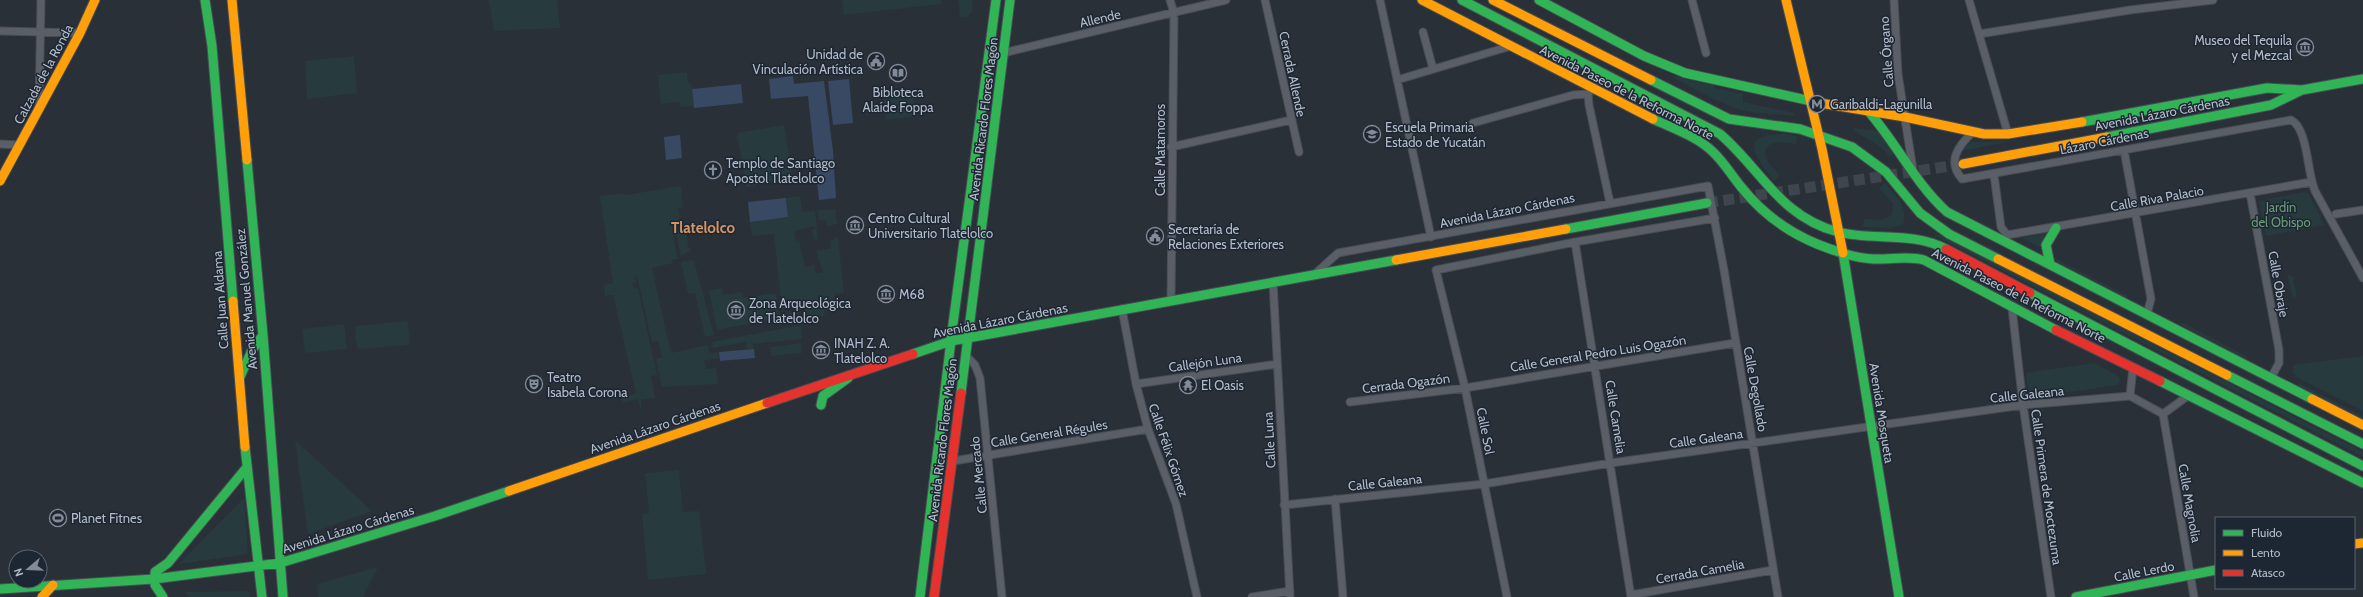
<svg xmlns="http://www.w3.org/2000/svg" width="2363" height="597" font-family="Cabin,sans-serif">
<rect width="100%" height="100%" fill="#2a3038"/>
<path fill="#273a3e" d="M489 0H557L560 28 494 31Z
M842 0H941V4L844 15Z
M958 0H973L972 12 967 17H960Z
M354 56 357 93 307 99 305 61Z
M687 72 688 83H691L694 106 680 107 679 102 661 104 658 75Z
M1673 76 1714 85V88L1743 94V102L1794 113V116C1778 114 1760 114 1745 111 1719 104 1696 90 1672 77Z
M913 95 916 116 886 120 883 99Z
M784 125 793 179 746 187 737 133Z
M1854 128 1881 131 1895 154 1889 156 1882 148 1853 130Z
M1786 134 1797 136 1796 144C1786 142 1760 139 1766 158 1768 164 1775 170 1780 175L1774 181C1753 154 1738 134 1786 134Z
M2007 141V142L1961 151 1970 142Z
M1885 183C1895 194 1909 208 1903 224L1890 228 1863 227 1864 219 1882 220 1892 215 1893 204 1879 188Z
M681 186 683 207 678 208 681 226 686 225 688 246 691 250 681 256 676 236H673L678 259 672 260 673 263 652 268 671 353 707 345 710 353 718 352 719 358 704 361 706 369 716 368 718 384 662 387 656 359 662 357 658 341 652 342 637 276H635L636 282 632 283 634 289 638 288 657 375 651 376 655 398 641 400V411L638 399 623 403 622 398 636 393 613 295 605 296 604 285 613 283 600 196 624 193 625 195Z
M2304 192 2309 194 2324 225 2266 236 2259 201Z
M800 196 802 212 815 211 818 239 814 240 812 230 815 229V226L794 231 796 241 799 240 805 267 814 265 816 273 823 272 816 251 831 248 830 241 838 236 844 293 834 294 837 308 824 310 825 316 817 317 818 322 806 324 804 307 782 309 774 234 752 236 750 222 788 217 786 198Z
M835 209 837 224 827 226 826 220 819 221 818 210Z
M1936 233 2363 452V457L1935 236Z
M2046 233 2040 247 2022 238Z
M2056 259 2128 296 2127 298 2055 261Z
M694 260 714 335 705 337 695 293 688 294 681 262Z
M2287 274 2296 278 2293 280 2297 294 2293 299Z
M722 288 723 295 742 292 743 298 776 293 778 314 799 312V314L717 330 709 290Z
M405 321 408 323 410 343 407 345 359 349C355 344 354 332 357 326Z
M2182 322 2248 357 2247 359 2181 325Z
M344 324 347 349 305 353 302 329Z
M801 325 802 339 753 344 754 349H747L746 342 713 348 712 342Z
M801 343 802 353 771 356 770 347Z
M2363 356V411L2296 377 2293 373V365Z
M2094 363 2117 375 2120 380 2118 385 2029 398 2026 373Z
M2299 383 2363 416V419L2298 386Z
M295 440 372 511 308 534Z
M679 470 683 512 699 511 706 574 648 580 642 514 649 513 645 473Z
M244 498 248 554 179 564Z
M378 567 363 597H318L317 584Z
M249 591 250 597H189L185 592Z"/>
<path fill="#384963" d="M793 76 794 84 824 81 833 151 836 198 819 200 808 96 771 99 769 79Z
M849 79 853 123 833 125 828 81Z
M741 84 743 103 694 108 692 89Z
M680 135 682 158 666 160 664 137Z
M786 198 788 217 750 222 748 202Z
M754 349 755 358 720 361 719 352Z"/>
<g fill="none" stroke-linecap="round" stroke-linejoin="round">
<path stroke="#3f454e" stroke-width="11" stroke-dasharray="11 5.5" stroke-linecap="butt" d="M1707 203 1963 164"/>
<g stroke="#484c53" stroke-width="9">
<path id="street" d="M1170 0 1174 13 1171 300
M1265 0 1299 152
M1380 0 1431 237
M1692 0 1706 53
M1894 0 1898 74 1913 170
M1969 0 2008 134
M0 31 80 33
M1423 32 1433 69
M1979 34 2130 10 2213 0
M1003 53 1226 0
M1397 80 1511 46
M1591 90 1588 94 1589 105 1610 203
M39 108 41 0
M1473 123 1573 95 1588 94
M1973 132C1959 145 1946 161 1962 179L2291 120C2308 128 2307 173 2315 191L2363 278
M0 144 19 145
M1171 147 1291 120
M2124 150 2151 299 2147 314
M1994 175 2001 227 2007 235 2005 239
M2250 193 2279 350V363L2271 378
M2336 214 2363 210
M2007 235 2311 182
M1575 242 1631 597
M1317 272 1338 253 1708 186 1724 270 1778 597
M1273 282 1290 597
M2012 308 2023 405 2051 597
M1122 309 1136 384 1148 429 1176 504 1197 597
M966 356 975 365 980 378 1002 597
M1136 384 1277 364
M2130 396 2163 414
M2130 396 2133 367
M1350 402 1465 388 1735 343
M2163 414 2194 597
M2163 414 2189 395
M953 461 1148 429
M1335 499 1343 597
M1284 505 1484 484 1611 463 2023 405 2130 396
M1631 595 1773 570
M1252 597 1290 591
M1507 597 1465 388 1436 270 1575 242 1715 218"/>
</g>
<g stroke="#484c53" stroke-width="11">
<path id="fast" d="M205 0 212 46 233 301
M1462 0 1720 134C1761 169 1780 217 1838 232 1873 241 1912 231 1946 249
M1539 0 1644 56 1685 73 1820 103
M1651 80 1729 119 1800 129 1852 147 1886 172 1920 213 1949 234 1998 259
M1869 112C1897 144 1915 183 1947 212L2312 399
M1653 119C1672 128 1696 136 1712 151 1724 162 1732 176 1742 188 1762 213 1788 232 1817 244 1835 251 1854 258 1873 259 1890 260 1907 255 1924 260L2056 330
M2082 122 2267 88 2302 90
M2107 137 2271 105 2302 90 2363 79
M247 160 263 335 283 597
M1566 229 1707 203
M1843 253 1899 597
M2050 264 2046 245 2056 228
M2030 293 2363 466
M913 354 951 341 1396 260
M2227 375 2363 444
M240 377 252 350 263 335
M2160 381 2363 483
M961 393 1010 0
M821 405 823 396 848 378
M245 447 262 597
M0 589 154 579 280 563 435 516 509 491
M163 597 155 585V572L168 563 247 467
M920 597 953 324 996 0
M2076 597 2216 570"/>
</g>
<g stroke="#484c53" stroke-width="11">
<path id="slow" d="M232 0 247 160
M1422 0 1653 119
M1493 0 1651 80
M1786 0 1822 149 1843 253
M1820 103 1905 117 1984 134H2008L2082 122
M1963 164 2107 137
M0 181 80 33 95 0
M1998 259 2227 375
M1396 260 1566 229
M233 301 245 447
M2312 399 2363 425
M509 491 767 403
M2354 544 2363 543
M42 597 53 585"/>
</g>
<g stroke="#484c53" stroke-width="11">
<path id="jam" d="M1946 249 2030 293
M2056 330 2160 381
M767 403 913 354
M934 597 961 393"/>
</g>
<use href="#street" stroke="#5a5e66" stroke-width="7"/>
<use href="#fast" stroke="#30b455" stroke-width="9"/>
<use href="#slow" stroke="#ff9f0a" stroke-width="9"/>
<use href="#jam" stroke="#e5322d" stroke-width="9"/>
</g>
<defs>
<g id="museum-ring" transform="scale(0.9)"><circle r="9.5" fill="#1d2633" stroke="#848b96" stroke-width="1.5"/><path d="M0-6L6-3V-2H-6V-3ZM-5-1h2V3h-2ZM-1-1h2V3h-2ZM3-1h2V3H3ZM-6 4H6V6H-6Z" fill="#848b96"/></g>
<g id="civic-ring" transform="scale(0.9)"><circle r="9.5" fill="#1d2633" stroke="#848b96" stroke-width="1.5"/><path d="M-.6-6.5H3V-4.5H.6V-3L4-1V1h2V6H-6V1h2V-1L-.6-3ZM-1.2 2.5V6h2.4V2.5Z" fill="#848b96"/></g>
<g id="library-ring" transform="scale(0.9)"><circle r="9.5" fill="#1d2633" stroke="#848b96" stroke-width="1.5"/><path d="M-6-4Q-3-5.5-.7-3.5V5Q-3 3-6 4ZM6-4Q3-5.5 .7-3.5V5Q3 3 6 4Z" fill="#848b96"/></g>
<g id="metro-ring" transform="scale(0.9)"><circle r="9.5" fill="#1d2633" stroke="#848b96" stroke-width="1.5"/><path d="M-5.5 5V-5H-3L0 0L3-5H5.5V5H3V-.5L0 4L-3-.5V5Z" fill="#848b96"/></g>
<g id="school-ring" transform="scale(0.9)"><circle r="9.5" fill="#1d2633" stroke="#848b96" stroke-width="1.5"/><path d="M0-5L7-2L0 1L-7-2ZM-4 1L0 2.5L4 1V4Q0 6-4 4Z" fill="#848b96"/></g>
<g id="church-ring" transform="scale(0.9)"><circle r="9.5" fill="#1d2633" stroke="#848b96" stroke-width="1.5"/><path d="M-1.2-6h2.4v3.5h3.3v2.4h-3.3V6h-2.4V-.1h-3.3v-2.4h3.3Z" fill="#848b96"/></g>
<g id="theatre-ring" transform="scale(0.9)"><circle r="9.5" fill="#1d2633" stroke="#848b96" stroke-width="1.5"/><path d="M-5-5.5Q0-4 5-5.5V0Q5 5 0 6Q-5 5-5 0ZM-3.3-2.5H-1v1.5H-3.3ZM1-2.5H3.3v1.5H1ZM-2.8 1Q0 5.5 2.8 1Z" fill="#848b96"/></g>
<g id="temple-ring" transform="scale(0.9)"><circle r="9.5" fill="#1d2633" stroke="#848b96" stroke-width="1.5"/><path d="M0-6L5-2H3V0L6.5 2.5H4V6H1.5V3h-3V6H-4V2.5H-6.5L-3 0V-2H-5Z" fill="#848b96"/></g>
<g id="stadium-ring" transform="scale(0.9)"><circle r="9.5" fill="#1d2633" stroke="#848b96" stroke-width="1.5"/><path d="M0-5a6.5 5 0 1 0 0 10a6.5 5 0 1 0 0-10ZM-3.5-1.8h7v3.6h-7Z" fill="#848b96"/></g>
</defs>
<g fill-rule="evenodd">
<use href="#museum-ring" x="2305" y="47"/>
<use href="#civic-ring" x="876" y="61"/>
<use href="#library-ring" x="898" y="73"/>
<use href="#metro-ring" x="1817" y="104"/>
<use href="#school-ring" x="1372" y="134"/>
<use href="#church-ring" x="713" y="170"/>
<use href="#museum-ring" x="855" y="225"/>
<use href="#civic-ring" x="1155" y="236"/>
<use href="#museum-ring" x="886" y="294"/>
<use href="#museum-ring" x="736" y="310"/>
<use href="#museum-ring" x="821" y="350"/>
<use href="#theatre-ring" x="534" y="384"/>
<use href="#temple-ring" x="1188" y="385"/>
<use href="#stadium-ring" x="58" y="518"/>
</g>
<g text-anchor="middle" stroke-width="3" stroke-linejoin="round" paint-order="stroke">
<g font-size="13" fill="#b4bcc9" stroke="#1d2633">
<text transform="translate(1100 18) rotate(-13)" y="5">Allende</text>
<text transform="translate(1886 52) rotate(-94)" y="5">Calle Órgano</text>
<text transform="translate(43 74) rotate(-62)" y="5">Calzada de la Ronda</text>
<text transform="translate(1293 74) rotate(78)" y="5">Cerrada Allende</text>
<text transform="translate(1627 92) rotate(27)" y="5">Avenida Paseo de la Reforma Norte</text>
<text transform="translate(2162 113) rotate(-11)" y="5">Avenida Lázaro Cárdenas</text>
<text transform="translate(983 119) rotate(-83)" y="5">Avenida Ricardo Flores Magón</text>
<text transform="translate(2104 141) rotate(-11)" y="5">Lázaro Cárdenas</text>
<text transform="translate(1160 150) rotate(-90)" y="5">Calle Matamoros</text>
<text transform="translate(2157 198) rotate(-10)" y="5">Calle Riva Palacio</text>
<text transform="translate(1507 210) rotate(-11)" y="5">Avenida Lázaro Cárdenas</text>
<text transform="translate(2279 284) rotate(80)" y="5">Calle Obraje</text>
<text transform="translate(2019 295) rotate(27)" y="5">Avenida Paseo de la Reforma Norte</text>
<text transform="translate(246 299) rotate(-95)" y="5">Avenida Manuel González</text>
<text transform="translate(220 300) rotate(-94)" y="5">Calle Juan Aldama</text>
<text transform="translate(1000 320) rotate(-11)" y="5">Avenida Lázaro Cárdenas</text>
<text transform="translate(1598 353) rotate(-9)" y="5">Calle General Pedro Luis Ogazón</text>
<text transform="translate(1205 362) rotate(-8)" y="5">Callejón Luna</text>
<text transform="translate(1406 383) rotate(-7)" y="5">Cerrada Ogazón</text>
<text transform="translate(1756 389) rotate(80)" y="5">Calle Degollado</text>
<text transform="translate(2027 394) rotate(-6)" y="5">Calle Galeana</text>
<text transform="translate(1882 413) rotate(81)" y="5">Avenida Mosqueta</text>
<text transform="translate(1616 417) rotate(81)" y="5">Calle Camelia</text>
<text transform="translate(655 427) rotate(-19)" y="5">Avenida Lázaro Cárdenas</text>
<text transform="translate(1486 431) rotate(79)" y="5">Calle Sol</text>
<text transform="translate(1049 433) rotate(-9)" y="5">Calle General Régules</text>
<text transform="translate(1706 438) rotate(-8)" y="5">Calle Galeana</text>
<text transform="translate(942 440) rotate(-83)" y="5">Avenida Ricardo Flores Magón</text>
<text transform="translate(1269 440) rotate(-93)" y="5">Calle Luna</text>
<text transform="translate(1169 450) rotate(71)" y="5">Calle Félix Gómez</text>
<text transform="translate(978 475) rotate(-96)" y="5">Calle Mercado</text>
<text transform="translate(1385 482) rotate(-6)" y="5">Calle Galeana</text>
<text transform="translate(2047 487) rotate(82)" y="5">Calle Primera de Moctezuma</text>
<text transform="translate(2190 503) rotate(80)" y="5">Calle Magnolia</text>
<text transform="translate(348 529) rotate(-17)" y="5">Avenida Lázaro Cárdenas</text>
<text transform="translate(1700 571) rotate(-10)" y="5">Cerrada Camelia</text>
<text transform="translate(2144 571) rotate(-11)" y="5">Calle Lerdo</text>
</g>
<g font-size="13" fill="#b4bcc9" stroke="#1d2633" text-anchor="start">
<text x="2292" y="45" text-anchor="end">Museo del Tequila<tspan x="2292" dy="15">y el Mezcal</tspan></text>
<text x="863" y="59" text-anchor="end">Unidad de<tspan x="863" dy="15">Vinculación Artística</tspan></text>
<text x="898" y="97" text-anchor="middle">Bibloteca<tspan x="898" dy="15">Alaíde Foppa</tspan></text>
<text x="1830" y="109">Garibaldi-Lagunilla</text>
<text x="1385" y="132">Escuela Primaria<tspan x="1385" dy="15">Estado de Yucatán</tspan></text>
<text x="726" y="168">Templo de Santiago<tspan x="726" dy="15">Apostol Tlatelolco</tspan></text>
<text x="868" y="223">Centro Cultural<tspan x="868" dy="15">Universitario Tlatelolco</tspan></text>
<text x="1168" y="234">Secretaría de<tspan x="1168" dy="15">Relaciones Exteriores</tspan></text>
<text x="899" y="299">M68</text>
<text x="749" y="308">Zona Arqueológica<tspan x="749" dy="15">de Tlatelolco</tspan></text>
<text x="834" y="348">INAH Z. A.<tspan x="834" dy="15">Tlatelolco</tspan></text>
<text x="547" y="382">Teatro<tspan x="547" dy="15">Isabela Corona</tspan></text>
<text x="1201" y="390">El Oasis</text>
<text x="71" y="523">Planet Fitnes</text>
</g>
<g font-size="13" fill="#6b9a76" stroke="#1d2633">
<text x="2281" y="212">Jardín<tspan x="2281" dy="15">del Obispo</tspan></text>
</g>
<g font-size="15" font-weight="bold" fill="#d59563" stroke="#1d2633">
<text x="703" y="233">Tlatelolco</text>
</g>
</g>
<rect x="2215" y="517" width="140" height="72" fill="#1d2633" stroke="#59626f"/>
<rect x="2223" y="530" width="20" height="6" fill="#30b455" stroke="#59626f"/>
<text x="2251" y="537" font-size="12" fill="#b4bcc9">Fluido</text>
<rect x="2223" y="550" width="20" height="6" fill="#ff9f0a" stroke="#59626f"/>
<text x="2251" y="557" font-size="12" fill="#b4bcc9">Lento</text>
<rect x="2223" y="570" width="20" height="6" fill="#e5322d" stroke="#59626f"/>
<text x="2251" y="577" font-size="12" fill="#b4bcc9">Atasco</text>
<g transform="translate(28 569) rotate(251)"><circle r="19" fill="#1d2633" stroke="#59626f"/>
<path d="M0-3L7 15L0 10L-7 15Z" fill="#848b96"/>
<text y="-6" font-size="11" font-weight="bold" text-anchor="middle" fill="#b4bcc9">N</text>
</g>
</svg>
